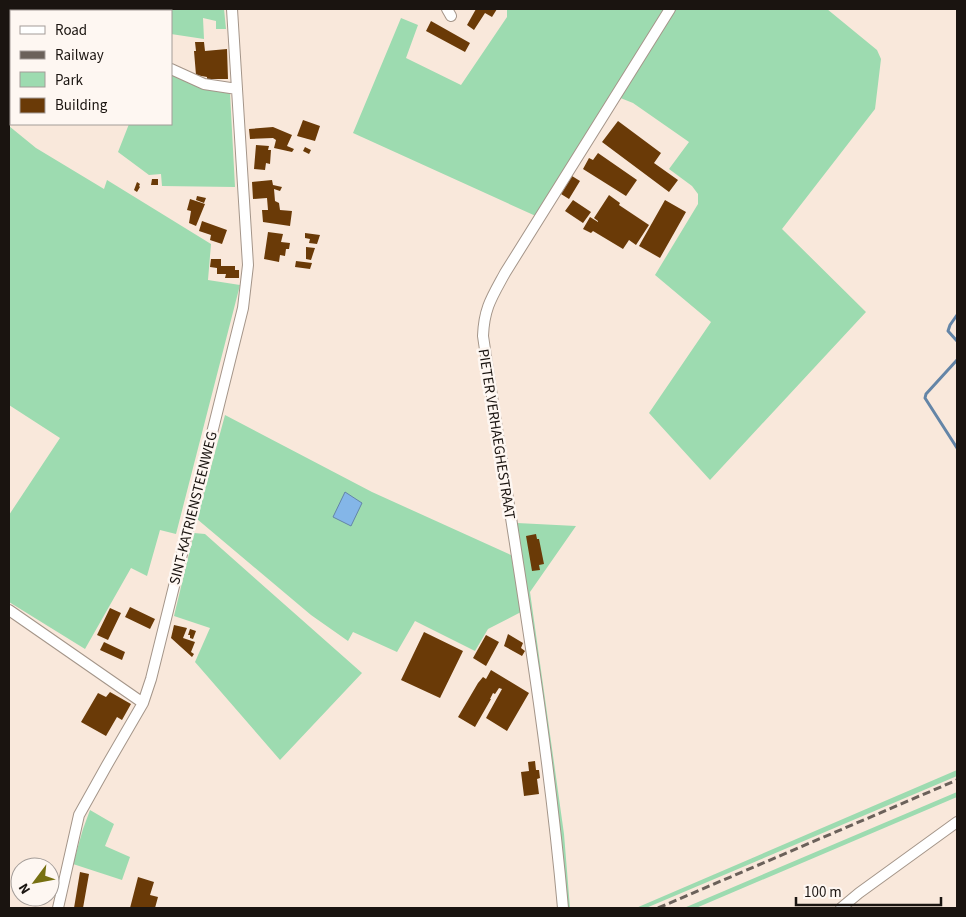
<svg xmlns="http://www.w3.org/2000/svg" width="966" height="917" font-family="'Source Sans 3',sans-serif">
<rect width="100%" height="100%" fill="#f9e8db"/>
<path fill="#9ddbb0" d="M161 9H224L226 29H216V21L203 18 204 39 171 34V11H160Z
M507 9H666L538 217 353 133 401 18 418 25 406 58 461 85 507 17Z
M675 9H827L877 50 881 59 875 109 782 229 866 312 710 480 649 413 711 322 655 275 698 204V194L692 186 669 169 689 142 633 103 618 97Z
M171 73 230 93 235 187 162 186 161 174 149 175 118 152 129 124H171Z
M9 126 36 148 104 189 107 180 211 244 208 280 240 285 176 534 160 530 147 576 131 568 85 649 9 602V515L60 438 9 405Z
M225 415 372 492 511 555 521 612 488 629 475 651 415 621 397 652 353 632 348 641 311 615 197 519Z
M517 523 576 526 530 592 564 834 570 908H566Z
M194 533 205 534 362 673 280 760 195 662 210 628 174 616Z
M957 770V776L646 908H636Z
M957 792V797L696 908H684Z
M90 810 114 824 105 846 130 857 122 880 73 864 83 829Z"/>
<path fill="#84b6e8" stroke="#6485a7" d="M345 492 362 503 351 526 333 517Z"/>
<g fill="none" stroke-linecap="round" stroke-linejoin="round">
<path stroke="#6485a7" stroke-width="3" d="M957 315 950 325 948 331 957 341
M957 360 926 394 925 398 957 448"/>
</g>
<path fill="#6a3a07" d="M73 9H159V11H76Z
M476 9H497L492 17 485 13 474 30 467 25Z
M431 21 470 43 465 52 426 31Z
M195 42H204L205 51 227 49 228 79H207V77L196 75 194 51H196Z
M303 120 320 126 315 141 297 136Z
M618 121 661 153 654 163 678 180 669 192 602 142Z
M273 127 292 135 287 146 294 149 292 152 274 148 276 140 273 138 250 139 249 129Z
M256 145 269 146 268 150H271L270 164 266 163 265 170 254 169Z
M305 147 311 150 309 154 303 151Z
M598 153 637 180 626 196 583 169 589 158 593 160Z
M572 176 580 181 569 199 561 194Z
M152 179H158V185H151Z
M272 180 273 185 282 187 280 191 274 189 275 201 279 203 280 210 292 211 290 226 263 222 262 210H268L267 198 253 199 252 182Z
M137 182 140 184 139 186 140 187 137 192 134 190Z
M609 195 620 203 619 205 649 225 636 245 629 240 623 249 593 231 591 233 583 229 590 217 598 222V221L594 218Z
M197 196 206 198 204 203 196 200Z
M190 199 205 204 196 226 189 223 191 211 187 210Z
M573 200 591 212 583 223 565 211Z
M665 200 686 212 660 258 639 246Z
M202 221 227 230 222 244 210 240 211 235 199 231Z
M268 232 283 234 281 242 290 243 289 249H286L285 256 280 255 279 262 264 259Z
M305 233 320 235 317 244 309 243 310 239 305 238Z
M306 247 315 248 311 260 306 259Z
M211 259H221V266H235V270H239V278H225L226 274H217V268L210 267Z
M296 261 312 263 310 269 295 267Z
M536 534 537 539H539L544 564 539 565 540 570 532 571 526 536Z
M130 607 155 619 150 629 125 617Z
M110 608 121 613 108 640 97 635Z
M174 625 187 628 183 638 195 642 191 652 194 654 192 657 171 638Z
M190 629 196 631 193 639 190 638V635H188Z
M424 632 463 651 440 698 401 680Z
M508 634 523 643 521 648 525 651 522 656 504 646Z
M486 635 499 642 486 666 473 658Z
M104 642 125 652 122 660 100 650Z
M491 670 529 693 507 731 486 718 502 689 499 688 495 694 493 693 490 699H491L475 727 458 717 478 683 483 677 486 679Z
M110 692 131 704 122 720 117 717 106 736 81 722 98 693 106 697Z
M535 761 536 770H539L540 778 537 779 539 794 524 796 521 772 529 771 528 762Z
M80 872 89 874 83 908H74Z
M138 877 154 882 150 895 158 897 155 908H130Z"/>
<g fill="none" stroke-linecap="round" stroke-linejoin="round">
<g stroke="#a49589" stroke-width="12">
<path id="minor" d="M41 9 45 11
M447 9 451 16
M171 69 204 84 237 89
M9 610 143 703
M58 908 79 815 107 765 143 703 151 679 243 308 248 265 232 9
M563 908C546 717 511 527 483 336 484 308 492 297 505 273L670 9
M841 908 859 893 957 822"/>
</g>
<use href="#minor" stroke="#fff" stroke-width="10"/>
<path stroke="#6b615a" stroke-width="3" stroke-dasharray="8 4" stroke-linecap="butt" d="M658 908 957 780"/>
</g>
<g text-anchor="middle" stroke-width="5" stroke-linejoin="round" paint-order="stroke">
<g font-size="15" fill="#1a1410" stroke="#fef7f2">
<text transform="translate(497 434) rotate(81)" y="5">PIETER VERHAEGHESTRAAT</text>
<text transform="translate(193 508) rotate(-76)" y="5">SINT-KATRIENSTEENWEG</text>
</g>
</g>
<rect width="966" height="917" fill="none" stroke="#1a1410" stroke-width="20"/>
<rect x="10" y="10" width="162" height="115" fill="#fef7f2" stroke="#a39c98"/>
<rect x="20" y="26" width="25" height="8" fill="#ffffff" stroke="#a39c98"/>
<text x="55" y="35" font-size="15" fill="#1a1410">Road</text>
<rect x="20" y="51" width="25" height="8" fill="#6b615a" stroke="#a39c98"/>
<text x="55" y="60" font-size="15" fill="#1a1410">Railway</text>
<rect x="20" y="72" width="25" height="15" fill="#9ddbb0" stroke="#a39c98"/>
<text x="55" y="85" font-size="15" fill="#1a1410">Park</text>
<rect x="20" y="98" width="25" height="15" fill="#6a3a07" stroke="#a39c98"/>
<text x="55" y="110" font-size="15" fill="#1a1410">Building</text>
<g transform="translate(35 882) rotate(238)"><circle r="24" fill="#fef7f2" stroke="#a39c98"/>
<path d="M0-4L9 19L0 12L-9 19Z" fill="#777011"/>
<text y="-8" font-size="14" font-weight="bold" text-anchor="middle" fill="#1a1410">N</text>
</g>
<path d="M796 897v8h145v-8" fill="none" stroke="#1a1410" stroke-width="2.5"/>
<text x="804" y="897" font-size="15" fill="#1a1410" stroke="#fef7f2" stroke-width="4" paint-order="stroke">100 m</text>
</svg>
